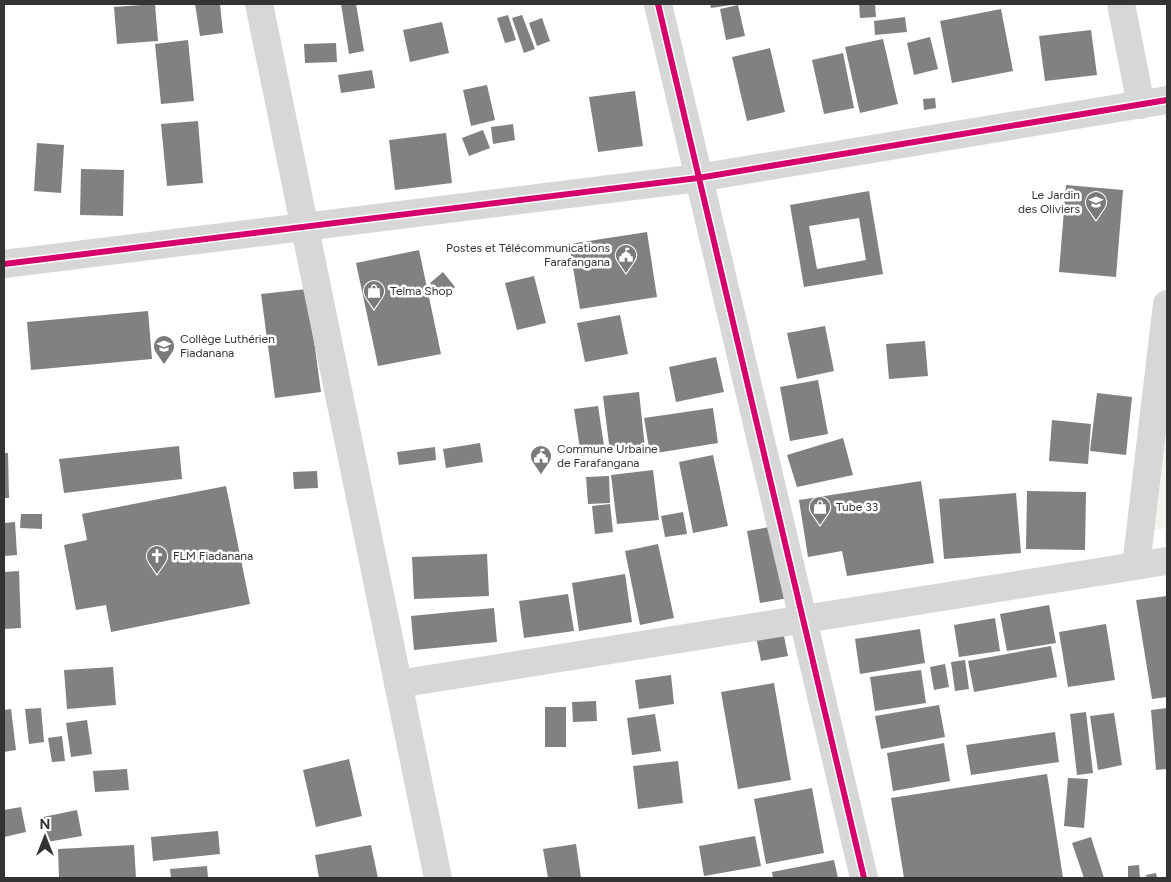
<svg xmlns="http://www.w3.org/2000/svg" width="1171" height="882" font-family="Figtree,sans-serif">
<rect width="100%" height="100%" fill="#fff"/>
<path fill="#f1f5ed" d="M1167 362V544H1164L1166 528 1140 531Z"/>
<path fill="#818181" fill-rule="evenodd" d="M155 4 158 41 117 44 114 7Z
M195 4H220L223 33 200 36Z
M341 4H356L364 51 349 54Z
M710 4H730L731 5 711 8Z
M859 4H875L876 17 860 18Z
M738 5 745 36 726 40 720 9Z
M1001 9 1013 71 952 83 940 21Z
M508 15 516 40 505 43 497 18Z
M522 15 535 49 524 53 512 18Z
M905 17 907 32 875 35 874 21Z
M542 18 550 41 537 46 529 23Z
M442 22 449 53 410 62 403 30Z
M1091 30 1097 75 1045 81 1039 36Z
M930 37 938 69 914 75 907 43Z
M883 39 898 104 860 113 845 47Z
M188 40 194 101 161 104 155 44Z
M336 43 337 62 305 63 304 44Z
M770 48 785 112 747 121 732 57Z
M843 53 854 108 824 114 812 60Z
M372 70 375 88 341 93 338 75Z
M487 85 495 120 471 126 463 90Z
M635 91 643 146 598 152 589 97Z
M935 98 936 108 924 110 923 99Z
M198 121 203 183 167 186 161 124Z
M513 124 515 140 493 144 491 127Z
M483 130 490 148 469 156 462 138Z
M446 133 452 183 395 190 389 140Z
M37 143 64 145 61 193 34 191Z
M81 169 124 170 123 216 80 215Z
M1066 185 1123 190 1116 277 1059 272Z
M869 191 883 274 804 287 790 205ZM859 218 866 260 817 269 809 226Z
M647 232 657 297 580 309 569 244Z
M419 250 441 354 378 366 356 263Z
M443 272 455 287 442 297 430 283Z
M534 276 546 323 517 330 505 283Z
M307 289 321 392 275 398 261 294Z
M148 311 152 359 31 370 27 322Z
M620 315 628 354 585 362 577 323Z
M825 326 834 371 797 379 787 333Z
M925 341 928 376 889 379 886 344Z
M716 357 724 392 676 402 669 367Z
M818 380 828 434 790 441 780 387Z
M639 392 645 448 610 452 603 396Z
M1097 393 1132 397 1126 455 1090 451Z
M598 406 605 452 581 456 574 409Z
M713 408 718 443 650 454 644 418Z
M1052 420 1091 424 1088 464 1049 461Z
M843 438 853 475 797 487 787 455Z
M480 443 483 462 446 468 443 449Z
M179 446 182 479 64 493 59 459Z
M435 447 436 460 399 465 397 452Z
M4 453H8L9 498H4Z
M713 455 728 526 693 533 679 462Z
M653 470 659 520 617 524 611 475Z
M317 471 318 488 294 489 293 472Z
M609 476 610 503 588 504 586 477Z
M921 481 934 563 847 576 842 551 808 557 799 500Z
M226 486 250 604 111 632 106 605 76 610 64 545 87 540 82 514Z
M1027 491 1086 492 1085 550 1026 549Z
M1016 493 1021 553 944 559 939 499Z
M610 504 613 532 595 534 592 506Z
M683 512 687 534 665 537 661 516Z
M21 514H42V529L20 528Z
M15 522 17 555 4 556V523Z
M775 526 788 598 760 603 747 531Z
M658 544 674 618 640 625 625 551Z
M487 554 489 596 414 599 412 557Z
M19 571 21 628 4 629V572Z
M625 574 632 622 579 631 572 583Z
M568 594 574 631 524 638 519 601Z
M1167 596V697L1152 699 1136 600Z
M1049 605 1056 643 1007 651 1000 614Z
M494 608 497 642 414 650 411 616Z
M995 618 1000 651 959 657 954 625Z
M1106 624 1115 680 1068 687 1059 632Z
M920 629 925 663 860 674 855 639Z
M783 631 788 656 761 661 756 637Z
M1051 646 1057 677 974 692 968 661Z
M965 660 969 689 955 691 951 662Z
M945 664 949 687 934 690 930 667Z
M113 667 116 705 67 709 64 670Z
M921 670 926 703 875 711 870 677Z
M671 675 674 704 639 709 635 680Z
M774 683 791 780 738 789 721 692Z
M596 701 597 721 573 722 572 702Z
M939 705 945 737 881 749 875 716Z
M545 707H566V747H545Z
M41 708 44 742 29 744 25 709Z
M1167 708V769L1156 770 1151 710Z
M11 709 16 750 4 752V710Z
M1086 712 1093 773 1077 775 1070 714Z
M1114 713 1122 765 1098 770 1090 716Z
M655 714 661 751 632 755 627 718Z
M87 720 92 754 71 757 66 723Z
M1055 732 1059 762 971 775 966 745Z
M62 736 65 761 52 762 48 738Z
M944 743 950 781 893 791 887 753Z
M349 759 362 816 316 827 303 770Z
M678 761 683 803 638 809 633 766Z
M127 769 129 790 95 792 93 771Z
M1047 774 1063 878H904L891 798Z
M1068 778 1088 779 1084 828 1064 826Z
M812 788 824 853 766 864 754 799Z
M21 807 26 832 4 837V810Z
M77 810 82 836 47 842 43 817Z
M218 831 220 854 153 861 151 837Z
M755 836 761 866 704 876 699 846Z
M1091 837 1104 878H1084L1072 843Z
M576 844 581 878H548L543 849Z
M134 845 136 878H59L58 849Z
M371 845 378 878H319L315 855Z
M834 860 838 878H773L772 872Z
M1139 865 1140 878H1128V866Z
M207 866 208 878H171L170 869Z
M1156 873 1157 878H1147L1146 875Z"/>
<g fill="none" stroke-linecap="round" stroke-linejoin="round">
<path stroke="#d7d7d7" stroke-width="28" d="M259 4 438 878
M658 4 864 878
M1121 4 1141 105
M4 264 698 178 1167 100
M1136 566 1167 304
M398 684 1167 561"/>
<g stroke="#fff" stroke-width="9">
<path id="cycleway" d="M658 4 864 878
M4 264 698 178 1167 100"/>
</g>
<use href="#cycleway" stroke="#d6006c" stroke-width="6"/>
</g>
<defs>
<g id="school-pin" transform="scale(1.125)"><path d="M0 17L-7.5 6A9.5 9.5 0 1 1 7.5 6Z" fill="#7a7a7a" stroke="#fff"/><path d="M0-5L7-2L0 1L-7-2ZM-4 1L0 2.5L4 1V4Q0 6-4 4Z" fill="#fff"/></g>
<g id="civic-pin" transform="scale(1.125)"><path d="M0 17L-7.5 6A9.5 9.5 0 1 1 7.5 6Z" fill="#7a7a7a" stroke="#fff"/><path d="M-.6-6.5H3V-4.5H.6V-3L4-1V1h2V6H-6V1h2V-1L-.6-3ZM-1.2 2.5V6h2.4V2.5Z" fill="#fff"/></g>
<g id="shop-pin" transform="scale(1.125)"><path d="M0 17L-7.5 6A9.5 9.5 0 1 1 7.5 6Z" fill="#7a7a7a" stroke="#fff"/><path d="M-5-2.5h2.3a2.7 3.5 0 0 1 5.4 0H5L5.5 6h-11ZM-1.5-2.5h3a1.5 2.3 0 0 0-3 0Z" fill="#fff"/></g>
<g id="church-pin" transform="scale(1.125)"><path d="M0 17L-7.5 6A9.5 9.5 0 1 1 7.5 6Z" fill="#7a7a7a" stroke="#fff"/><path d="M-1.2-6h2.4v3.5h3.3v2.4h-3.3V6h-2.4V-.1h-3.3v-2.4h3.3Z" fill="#fff"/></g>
</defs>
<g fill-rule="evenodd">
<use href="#school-pin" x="1096" y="202"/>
<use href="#civic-pin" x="626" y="255"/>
<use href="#shop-pin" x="374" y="291"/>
<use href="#school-pin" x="164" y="346"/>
<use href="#civic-pin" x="541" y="456"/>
<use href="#shop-pin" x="820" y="507"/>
<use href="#church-pin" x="157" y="556"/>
</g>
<g text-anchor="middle" stroke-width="5" stroke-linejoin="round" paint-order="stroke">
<g font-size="12" fill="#333" stroke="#fff" text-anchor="start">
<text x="1080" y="199" text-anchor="end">Le Jardin<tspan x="1080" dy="14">des Oliviers</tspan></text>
<text x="610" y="252" text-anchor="end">Postes et Télécommunications<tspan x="610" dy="14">Farafangana</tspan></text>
<text x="390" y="295">Telma Shop</text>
<text x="180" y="343">Collège Luthérien<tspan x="180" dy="14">Fiadanana</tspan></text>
<text x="557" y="453">Commune Urbaine<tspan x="557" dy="14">de Farafangana</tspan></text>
<text x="836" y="511">Tube 33</text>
<text x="173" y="560">FLM Fiadanana</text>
</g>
</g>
<rect width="1171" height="882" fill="none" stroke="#333333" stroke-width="10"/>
<g transform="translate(45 837)" stroke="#ffffff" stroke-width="4" paint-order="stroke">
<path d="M0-4L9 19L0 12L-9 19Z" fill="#333333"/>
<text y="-8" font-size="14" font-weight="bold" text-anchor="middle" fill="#333333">N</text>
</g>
</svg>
